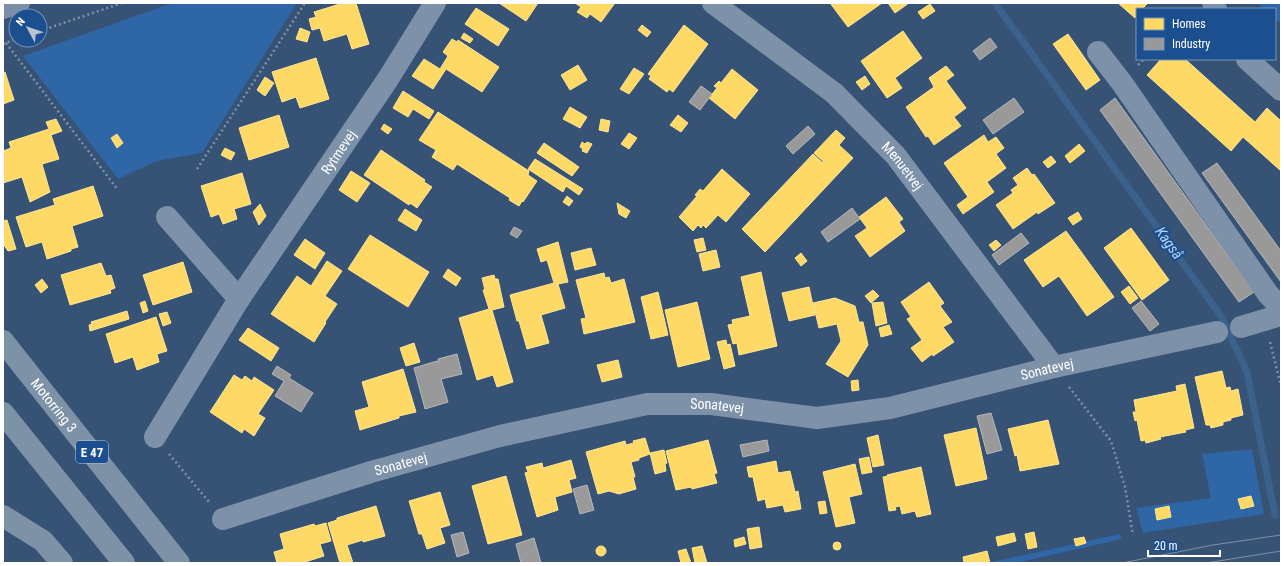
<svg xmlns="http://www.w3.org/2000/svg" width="1284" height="566" font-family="'Roboto Condensed',sans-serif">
<rect width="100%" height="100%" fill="#365274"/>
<path fill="#2f66a5" d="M172 3H297L202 153 157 161 118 179 23 56Z
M1257 3H1281V24L1275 19V9H1264Z
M1252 449 1264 514 1143 533 1136 508 1211 498 1202 454Z
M1120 534 1122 539 1016 563H987Z"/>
<path fill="#ffd966" stroke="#ffe494" d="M343 3H356L369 44 352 49 347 34 324 41 320 28 312 30 309 19 316 17 314 12Z
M499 3H538L526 21Z
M575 3H615L601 22 590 14 587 18 577 12 581 7Z
M830 3H882L848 27Z
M888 3H909L895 13Z
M1118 3H1148L1142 9H1137V15L1135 18Z
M930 4 935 11 923 19 918 12Z
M476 8 509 29 498 46 465 24Z
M642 25 651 32 647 37 638 30Z
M684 25 708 44 673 92 669 89 667 92 649 79 651 76 648 74Z
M300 28 310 32 307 42 296 39Z
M903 31 922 58 895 78 902 88 887 98 861 61Z
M464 33 473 39 470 43 461 38Z
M1068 34 1100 80 1086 90 1053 44Z
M452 39 457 42 458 40 499 67 482 92 446 69 433 89 412 76 424 59 440 69 448 56 443 52Z
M316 58 329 99 300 108 296 97 282 102 272 72Z
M1161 59H1185L1255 122 1267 108 1281 121V171L1243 137 1231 151 1147 75Z
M578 65 587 80 570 90 561 75Z
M946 66 954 75 946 81 966 108 954 117 961 126 934 145 928 136 926 137 906 107 934 87 929 78Z
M634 68 644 74 629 94 620 89Z
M732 69 758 90 735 119 709 98 717 88 714 86 719 81 721 83Z
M5 72 14 100 3 104V73Z
M865 76 870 84 862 90 856 82Z
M265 77 274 83 265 96 257 90Z
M403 91 434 111 429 119 413 109 408 117 393 108Z
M570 107 587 117 580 128 563 119Z
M438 112 529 171 528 175 537 181 523 202 522 201 519 206 509 200 510 198 457 164 453 170 432 157 436 150 419 140Z
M279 115 289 147 249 160 239 128Z
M678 115 688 123 681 132 670 125Z
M56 119 62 131 51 135 59 159 42 164 50 192 30 202 22 177 3 183V151L11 148 9 142 49 129 46 122Z
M601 119 610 121 608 132 599 130Z
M384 124 392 129 388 134 381 129Z
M836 130 845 138 839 145 853 158 765 252 742 229 813 154 823 163 824 162 814 153Z
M629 133 637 138 629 149 621 144Z
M117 134 123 143 117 148 111 138Z
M984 135 988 142 996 137 1004 148 996 154 1006 168 987 182 994 192 963 214 957 205 968 197 944 163Z
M582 142 585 144 587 142 592 144 587 153 582 151 583 149 580 147Z
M544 143 579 167 572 176 537 153Z
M1079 144 1085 151 1070 163 1065 156Z
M225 148 235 153 231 160 221 155Z
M381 150 425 180 424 182 432 187 417 208 410 203 409 205 364 175Z
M1051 156 1056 162 1048 168 1043 162Z
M535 159 583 189 579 195 566 186 563 192 528 169Z
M1027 168 1032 175 1034 174 1055 203 1038 214 1037 212 1013 229 996 205 1013 193 1011 190 1018 185 1013 178Z
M722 169 750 194 726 222 718 215 706 228 703 225 701 228 698 225 693 231 679 217 697 196 695 195 700 189 703 191Z
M351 171 370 183 357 202 339 190Z
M242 173 251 204 234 209 237 219 223 224 219 214 211 217 201 186Z
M93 186 103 216 72 226 78 247 71 249V251L47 259 42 242 26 247 16 217 55 205 53 199Z
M567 196 573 201 569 206 563 202Z
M886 197 903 219 899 222 905 231 870 257 855 236 867 228 859 217Z
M617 203 630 211 626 218 619 214Z
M260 204 266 216 259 225 253 212Z
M405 209 422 220 416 231 398 220Z
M1078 212 1082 219 1073 225 1068 218Z
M7 220 16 249 8 251 3 244V221Z
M1131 228 1169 280 1142 300 1104 248Z
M1066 231 1114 297 1087 316 1059 276 1043 287 1024 260Z
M370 235 429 272 408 307 348 269Z
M703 238 706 250 697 252 694 240Z
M305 239 325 253 315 269 294 255Z
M996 240 1001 245 994 251 989 245Z
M558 242 568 282 558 284 565 308 541 315 549 343 527 349 519 321H517L510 295 554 283 547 260 541 262 537 249Z
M591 248 596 265 575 270 571 253Z
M716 250 720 267 703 271 699 254Z
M801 253 807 261 801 266 795 258Z
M327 261 342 271 325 296 337 304 325 322 326 323 314 342 271 314 297 276 311 286Z
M183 262 192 292 153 305 143 275Z
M101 263 106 276 111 275 115 288 110 290 111 293 70 305 61 275Z
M448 269 461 278 456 286 443 277Z
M761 272 777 346 739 355 737 343 733 344 728 325 733 324 732 320 750 316 741 277Z
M604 273 605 278 609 277 611 283 624 279 635 322 584 334 581 319 586 318 576 280Z
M494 275 495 279H498L504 307 492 310 513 382 497 387 493 375 477 380 459 318 489 309 483 290H485L482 278Z
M42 279 48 287 41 293 35 285Z
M929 282 944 303 940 306 952 322 943 327 954 342 933 356 932 354 922 362 911 348 922 340 907 319 911 317 901 302Z
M1129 286 1138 298 1130 304 1121 292Z
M809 287 815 315 789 321 782 293Z
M873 290 879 296 871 303 865 296Z
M658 292 668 335 651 339 641 297Z
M835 298 855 306 859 322H863L868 345 848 377 826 364 841 341 837 324 819 328 813 303Z
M145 301 148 311 143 313 140 303Z
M697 302 710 359 678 367 665 310Z
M883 302 887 323 876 326 872 303Z
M127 311 129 319 90 331 89 325 92 324 91 322Z
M167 312 171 323 163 326 159 314Z
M156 317 167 351 157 354 159 362 137 370 133 357 115 363 106 334Z
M889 325 892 334 881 337 879 328Z
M248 328 279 348 271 361 239 340Z
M726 340 727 345 730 344 735 366 724 369 717 342Z
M414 343 420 362 406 366 400 348Z
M618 360 622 377 602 382 597 365Z
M403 369 416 412 399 416V418L360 430 355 411 369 407 362 382Z
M1222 371 1226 388 1230 387 1231 391 1238 389 1243 415 1231 418V420L1223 422V425L1211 428 1210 425H1206L1195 377Z
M234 375 242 380 245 376 252 381 254 377 274 390 258 414 265 418 254 436 244 429 242 433 210 412Z
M858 380 859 390 852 391 851 381Z
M1185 384 1194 428 1185 430 1186 432 1160 437 1161 439 1146 443 1145 440 1141 441 1137 420 1135 421 1133 412H1136L1134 400 1177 391 1176 386Z
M1048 420 1059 464 1020 471 1017 455 1015 456 1008 429Z
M976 428 987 479 956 486 944 435Z
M878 435 884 465 873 467 867 438Z
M645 438 650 454 639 458V460L631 462 635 477H633L636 489 619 494 609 491 598 494 586 452 625 441 626 445 634 443 633 441Z
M708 440 717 473 714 474 717 483 692 489 691 487 676 490 666 451Z
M664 450 667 463 665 464 666 471 655 474 650 453Z
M869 457 872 472 862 474 859 459Z
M571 460 576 478 569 480 572 492 555 497 558 510 537 517 525 473 528 472 526 467 542 463 543 468Z
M776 461 778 473 790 471 795 492 798 491 801 509 785 512 783 505 767 508 765 499 758 501 753 477H749L747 467Z
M855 464 862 494 849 497 855 523 836 527 823 472Z
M921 467 931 514 917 517 915 511 902 514 900 506 895 507 896 510 889 511 883 477 888 476 887 475Z
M506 476 522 535 488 544 472 486Z
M440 492 450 525 440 528 445 543 427 549 422 534H419L409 501Z
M1251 496 1254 506 1241 509 1238 499Z
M825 501 827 513 820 514 818 502Z
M376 506 385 536 363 542V540L347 545 353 563H340L328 523 337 520V518Z
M1169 506 1171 517 1157 520 1155 509Z
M326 523 331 541 320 544 324 556 302 563H277L274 552 284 549 280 534 314 524 315 526Z
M759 527 762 547 750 549 747 529Z
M1034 532 1037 547 1028 549 1025 534Z
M1014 533 1016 541 998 546 996 537Z
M744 537 746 544 735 547 734 540Z
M1084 537 1086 543 1076 546 1074 539Z
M833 546a4 4 0 1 1 8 0a4 4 0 1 1-8 0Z
M702 546 707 563H695L692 548Z
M596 551a5 5 0 1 1 10 0a5 5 0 1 1-10 0Z
M686 549 691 563H681L678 551Z
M987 551 990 563H964L963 557Z"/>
<path fill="#999" stroke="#b8b8b8" d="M990 38 997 47 980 60 973 51Z
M701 86 712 94 700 110 689 102Z
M1014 98 1024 112 993 134 983 120Z
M1115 98 1254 292 1239 302 1100 110Z
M808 126 815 134 793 154 786 146Z
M1217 163 1281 251V282L1202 173Z
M852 208 860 219 828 242 821 232Z
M514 227 522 231 517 238 510 234Z
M1021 233 1029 243 999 265 992 255Z
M1141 301 1159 324 1150 331 1132 308Z
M457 354 462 374 441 379 448 402 425 409 414 368 437 361 439 362 438 359Z
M277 366 291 375 289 378 313 393 301 412 275 396 284 381 272 374Z
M991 413 1002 450 987 454 977 416Z
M767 440 769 451 743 457 740 445Z
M587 485 594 510 580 514 573 489Z
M463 532 469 553 457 557 451 535Z
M534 538 541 563H521L516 544Z"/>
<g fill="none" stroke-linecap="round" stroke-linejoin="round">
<path stroke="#3b618d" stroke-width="7" d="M995 3 1221 316 1247 372 1275 515"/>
<path stroke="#7d92a8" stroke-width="2.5" stroke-dasharray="2 3" stroke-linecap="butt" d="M40 31 122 3
M6 43 118 190
M3 44 16 39
M1138 65 1144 59
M197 169 305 3
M1270 342 1281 386
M1069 387 1111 441 1125 487 1133 535
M169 454 209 502"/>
<g stroke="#7d92a8" stroke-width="22">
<path id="s1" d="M713 3 834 93 896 156 1054 367"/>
<path d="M1213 3 1216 9"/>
<path d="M1098 52 1122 83 1268 294 1281 308"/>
<path d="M1247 59 1281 90"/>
<path d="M167 217 239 299"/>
<path d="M1241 327 1281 315"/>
<path id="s2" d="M155 437 239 299 388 79 435 3"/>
<path id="s3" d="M223 519 371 472 500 436 647 404H711L817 418 890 408 1054 367 1217 332"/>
</g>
<path stroke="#7d8ea7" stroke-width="22" d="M3 8 19 3"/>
<g stroke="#7e92a7" stroke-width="22">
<path id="s4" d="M3 341 179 563"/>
<path d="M3 413 124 563"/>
<path d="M3 516 43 541 62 563"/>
</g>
<path stroke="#7e92a7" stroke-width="1" d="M1122 563 1213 545 1281 535
M1206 563 1281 551"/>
</g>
<g text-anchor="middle" stroke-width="4" stroke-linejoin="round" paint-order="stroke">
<rect fill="#1b4f8f" stroke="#bbcadd" stroke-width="1" x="76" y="441" width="32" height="22" rx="3"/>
<g font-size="13" font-weight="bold" fill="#fff">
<text x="92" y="457">E 47</text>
</g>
<g font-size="14" fill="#fff" stroke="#1b4f8f">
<text dy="5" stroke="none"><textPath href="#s2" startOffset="339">Rytmevej</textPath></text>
<text dy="5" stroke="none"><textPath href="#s1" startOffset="251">Menuetvej</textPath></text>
<text dy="5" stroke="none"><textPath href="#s3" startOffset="846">Sonatevej</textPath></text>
<text dy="5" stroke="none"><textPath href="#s4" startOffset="82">Motorring 3</textPath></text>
<text dy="5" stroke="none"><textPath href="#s3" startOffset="510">Sonatevej</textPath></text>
<text dy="5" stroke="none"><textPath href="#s3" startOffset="186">Sonatevej</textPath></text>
</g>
<g font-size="15" font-style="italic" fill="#b5d3f5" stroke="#1b4f8f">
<text transform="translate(1169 243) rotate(54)" y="5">Kagså</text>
</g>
</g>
<rect width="1284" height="566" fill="none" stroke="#ffffff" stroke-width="8"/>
<rect x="1136" y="8" width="140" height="52" fill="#1b4f8f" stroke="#7695bc"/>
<rect x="1144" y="18" width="20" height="12" fill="#ffd966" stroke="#7695bc"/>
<text x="1172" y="28" font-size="12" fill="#ffffff">Homes</text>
<rect x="1144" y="38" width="20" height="12" fill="#999999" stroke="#7695bc"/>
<text x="1172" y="48" font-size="12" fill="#ffffff">Industry</text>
<g transform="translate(28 28) rotate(310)"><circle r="19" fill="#1b4f8f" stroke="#7695bc"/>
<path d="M0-3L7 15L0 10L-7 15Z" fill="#b9c2ce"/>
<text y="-6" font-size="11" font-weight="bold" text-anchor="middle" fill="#ffffff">N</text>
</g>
<path d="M1148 550v6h72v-6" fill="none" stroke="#ffffff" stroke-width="2"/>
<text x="1154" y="550" font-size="12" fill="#ffffff" stroke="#1b4f8f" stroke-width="3" paint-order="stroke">20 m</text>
</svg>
